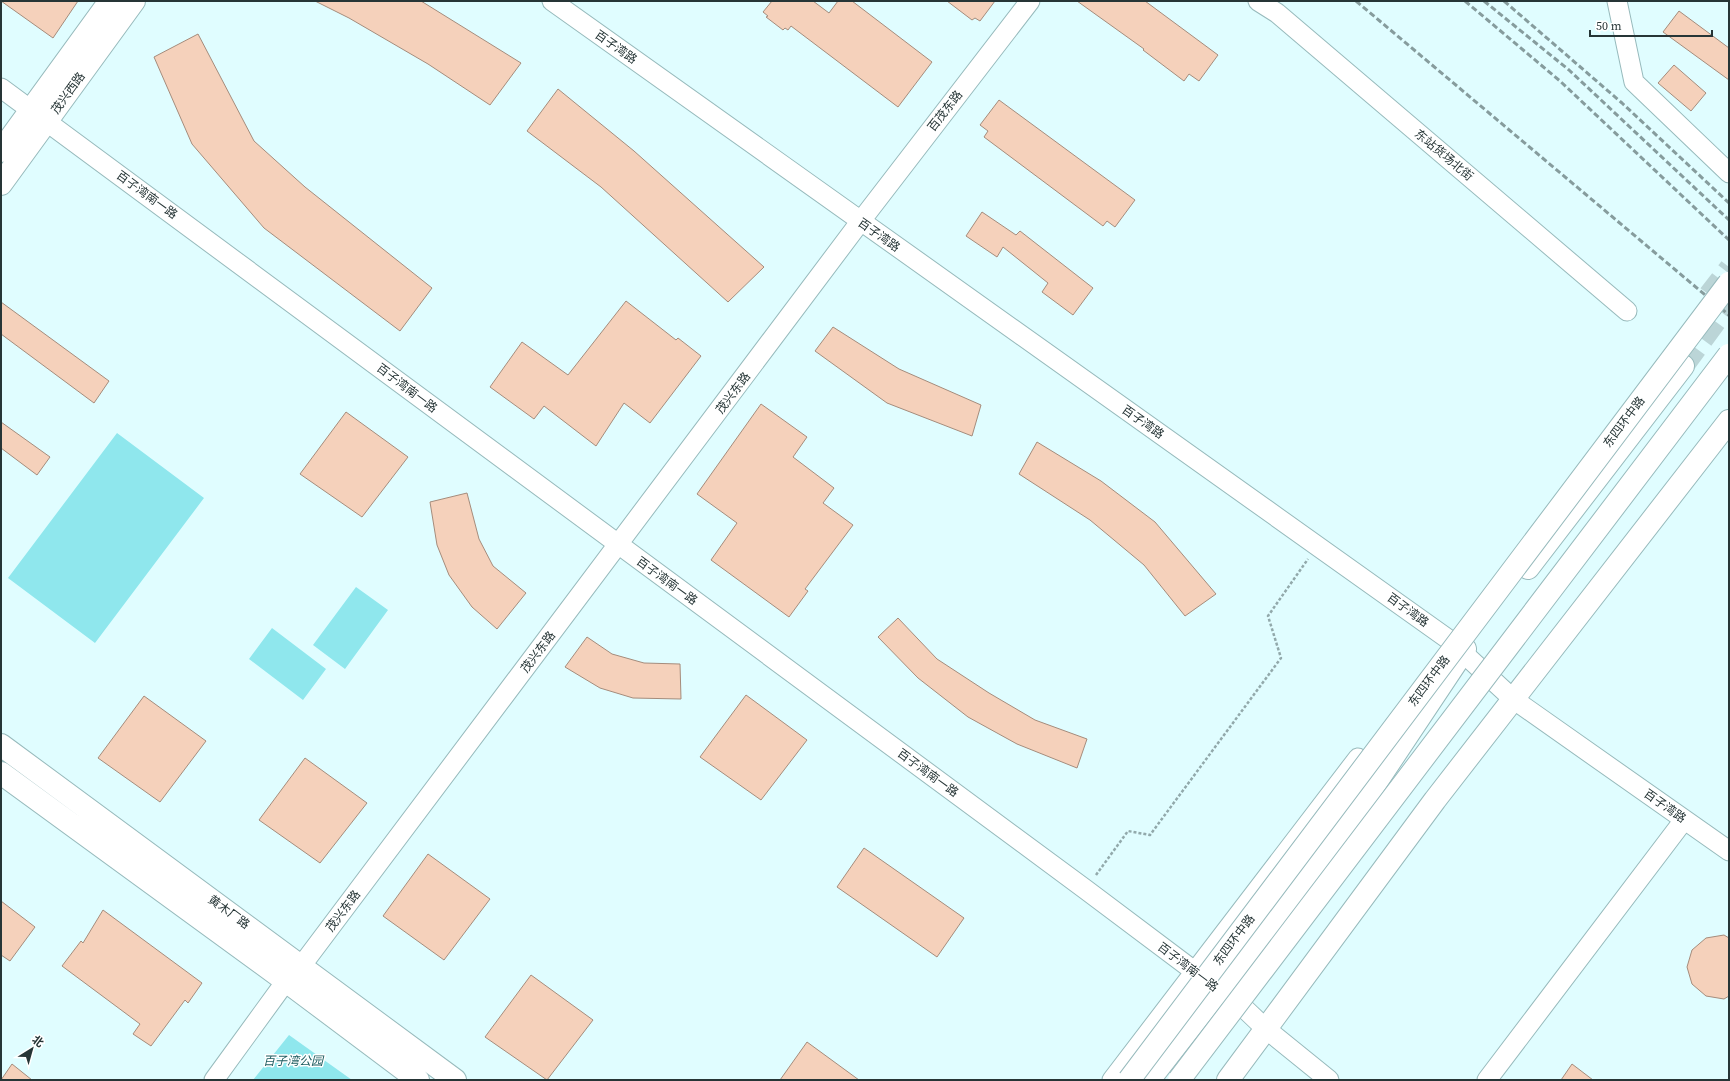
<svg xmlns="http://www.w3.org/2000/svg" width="1730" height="1081" font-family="'Source Serif 4','Noto Sans SC',serif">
<rect width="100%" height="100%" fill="#e0fdff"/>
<path fill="#8fe7ed" d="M117 433 204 498 95 643 8 578Z
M356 587 388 610 345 669 313 645Z
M272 628 326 669 303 700 249 659Z
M289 1035 352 1080H253Z"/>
<path fill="#f5d1bb" stroke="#a58c7c" d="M1 1H78L53 38Z
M315 1H421L521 63 490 105 428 64 349 18Z
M772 1H813L829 13 838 1H852L932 62 898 107 791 26 788 30 785 28 783 30 766 17 768 16 763 12Z
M947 1H995L980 21 975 18 972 20Z
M1077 1H1145L1218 55 1199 81 1189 74 1184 81 1143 50 1144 49Z
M1679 11 1729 48V80L1663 32Z
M198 34 254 141 305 187 432 288 400 331 264 228 192 144 154 57Z
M1674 65 1706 93 1691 111 1658 83Z
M558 89 634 151 764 267 728 302 601 187 527 131Z
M999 100 1135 200 1115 227 1107 221 1103 226 984 137 988 131 980 125Z
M982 212 1016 235 1020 231 1093 288 1073 315 1042 292 1048 283 1003 247 997 257 966 236Z
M626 301 676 340 678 338 701 356 650 423 624 403 596 446 544 406 534 419 490 387 522 342 568 375Z
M1 302 109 381 94 403 1 334Z
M833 327 899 369 981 405 972 436 887 403 815 351Z
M761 404 807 437 793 457 834 488 823 503 853 525 805 589 808 591 789 617 711 560 737 523 697 494Z
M346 412 408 457 362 517 300 474Z
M1 422 50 457 37 475 1 448Z
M1037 442 1101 481 1155 522 1216 594 1185 616 1144 565 1090 520 1019 474Z
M467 493 479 539 493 566 526 593 497 629 472 607 449 575 437 545 430 502Z
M898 618 937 659 989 693 1035 720 1087 739 1077 768 1017 744 968 717 918 678 878 637Z
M587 637 612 654 644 663 680 664 681 699 633 698 600 688 565 667Z
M746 695 807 740 761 800 700 757Z
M144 696 206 741 160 802 98 758Z
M305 758 367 803 320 863 259 820Z
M864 848 964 918 937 957 837 887Z
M428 854 490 899 444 960 383 916Z
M1 901 35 927 10 961 1 955Z
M103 910 202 983 188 1003 185 1000 151 1046 133 1034 140 1024 62 966 81 941 83 943Z
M1724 935 1729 938V996L1724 999 1706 996 1692 984 1687 967 1692 950 1706 938Z
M531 975 593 1020 547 1080 485 1037Z
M807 1042 859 1080H780Z
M12 1064 32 1080H1Z
M1572 1064 1593 1080H1561Z"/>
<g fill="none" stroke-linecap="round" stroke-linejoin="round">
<path stroke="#bbd5d7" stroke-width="19" stroke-dasharray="19 10" stroke-linecap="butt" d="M1708 294 1729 267"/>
<path stroke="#bbd5d7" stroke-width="22" stroke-dasharray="22 11" stroke-linecap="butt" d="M1683 366 1729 303"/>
<g stroke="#97babc" stroke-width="21">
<path id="minor" d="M552 1 1448 639 1513 699 1729 851
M1258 1 1277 13 1627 311
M1617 1 1634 82 1729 173
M1 88 1085 889 1246 1010 1266 1029 1329 1080
M214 1080 286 981 302 965 860 222 1030 1
M1112 1080 1358 758
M1487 1080 1684 820"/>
</g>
<g stroke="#97babc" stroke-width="24">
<path id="major" d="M1 151 110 1
M1 184 134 1
M1528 568 1683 366
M1 745 455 1080
M1 773 286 981 418 1080
M1149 1080 1349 823 1465 649
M1228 1080 1435 800 1729 421"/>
</g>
<path stroke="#92a9ab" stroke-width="2.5" stroke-dasharray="3 2" stroke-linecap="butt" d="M1096 875 1128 831 1150 835 1281 658 1268 616 1308 559"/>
<use href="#minor" stroke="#fff" stroke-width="19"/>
<use href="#major" stroke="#fff" stroke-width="22"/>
<path stroke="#869c9d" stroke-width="3" stroke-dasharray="6 3" stroke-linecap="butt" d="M1356 1 1729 315
M1465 1 1560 81 1729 240
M1484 1 1569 70 1729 220
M1504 1 1622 103 1729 203"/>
<g stroke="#97babc" stroke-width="24" stroke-linecap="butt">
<path id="highway-bridge" d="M1129 1080 1729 283
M1179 1080 1729 355"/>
</g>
<use href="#highway-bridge" stroke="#fff" stroke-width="22"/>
</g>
<g text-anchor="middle" stroke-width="3" stroke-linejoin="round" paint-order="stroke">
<g font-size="12" fill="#263536" stroke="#fff">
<text transform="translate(616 47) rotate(35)" y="4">百子湾路</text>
<text transform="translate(68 93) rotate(-54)" y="4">茂兴西路</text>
<text transform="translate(945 111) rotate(-52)" y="4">百茂东路</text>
<text transform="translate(1444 155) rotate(40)" y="4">东站货场北街</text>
<text transform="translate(147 195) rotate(36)" y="4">百子湾南一路</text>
<text transform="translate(879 235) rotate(35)" y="4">百子湾路</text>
<text transform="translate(407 388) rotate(37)" y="4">百子湾南一路</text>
<text transform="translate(733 393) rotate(-53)" y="4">茂兴东路</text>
<text transform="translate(1143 422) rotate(35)" y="4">百子湾路</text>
<text transform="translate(1624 422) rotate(-53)" y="4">东四环中路</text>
<text transform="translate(667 581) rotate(36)" y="4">百子湾南一路</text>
<text transform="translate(1408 610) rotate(36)" y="4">百子湾路</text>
<text transform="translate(538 652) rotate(-53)" y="4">茂兴东路</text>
<text transform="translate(1429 681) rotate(-53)" y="4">东四环中路</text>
<text transform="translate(928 773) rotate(36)" y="4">百子湾南一路</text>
<text transform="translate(1665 806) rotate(35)" y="4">百子湾路</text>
<text transform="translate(343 911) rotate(-53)" y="4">茂兴东路</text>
<text transform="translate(229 912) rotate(36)" y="4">黄木厂路</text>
<text transform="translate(1234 940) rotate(-53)" y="4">东四环中路</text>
<text transform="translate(1188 967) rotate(37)" y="4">百子湾南一路</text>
</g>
<g font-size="12" font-style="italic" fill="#1d5c60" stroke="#fff">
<text x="293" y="1065">百子湾公园</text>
</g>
</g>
<rect width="1730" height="1081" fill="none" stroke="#263536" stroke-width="4"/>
<g transform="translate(32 1049) rotate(37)" stroke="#ffffff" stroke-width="3" paint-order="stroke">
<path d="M0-3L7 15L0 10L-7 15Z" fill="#263536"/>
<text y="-6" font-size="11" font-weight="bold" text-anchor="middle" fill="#263536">北</text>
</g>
<path d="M1590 30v6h122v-6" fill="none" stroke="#263536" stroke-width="2"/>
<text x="1596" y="30" font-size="12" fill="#263536" stroke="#ffffff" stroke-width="3" paint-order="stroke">50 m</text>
</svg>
